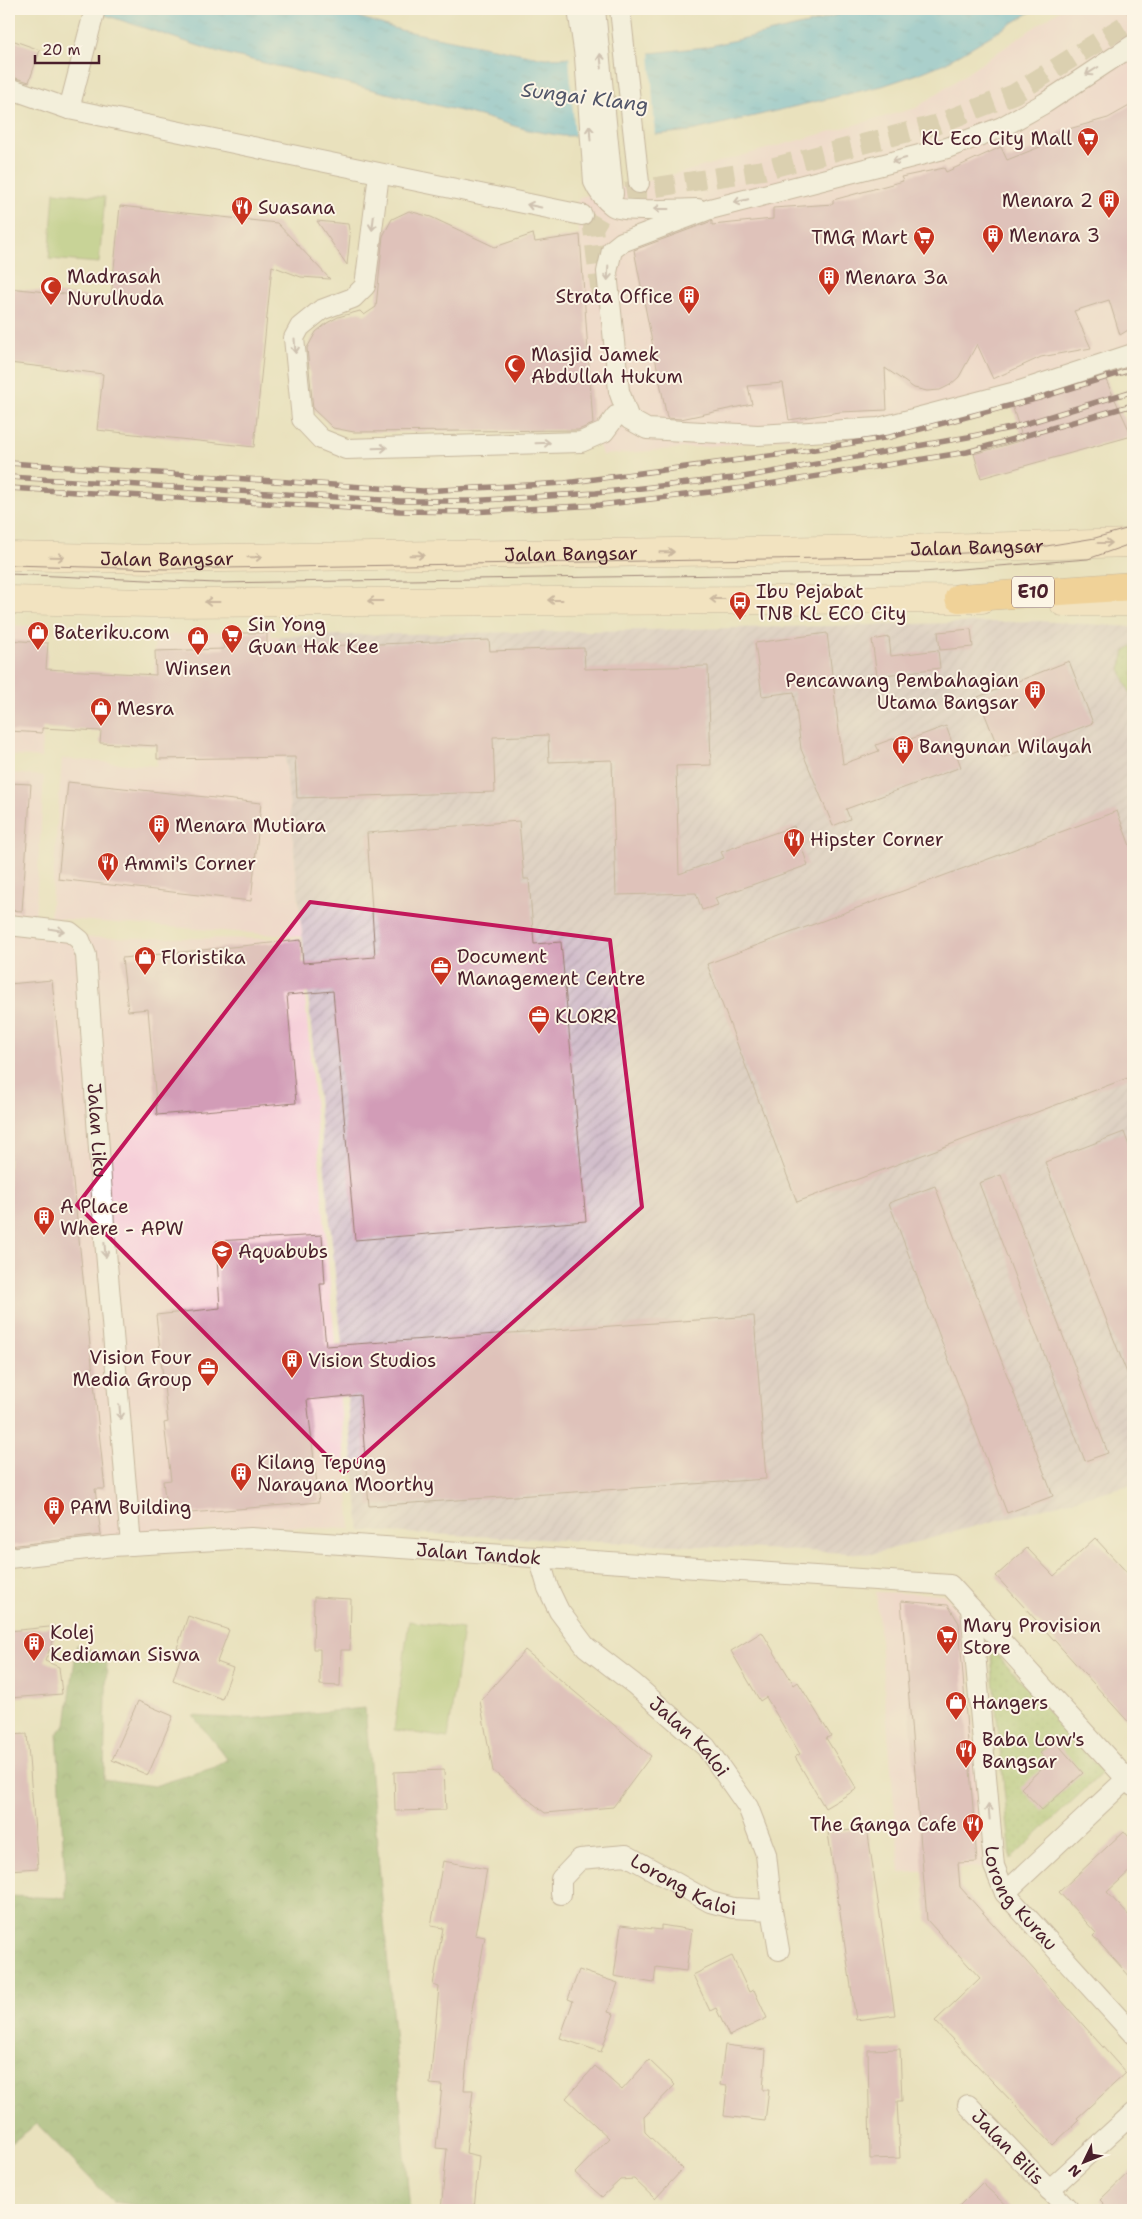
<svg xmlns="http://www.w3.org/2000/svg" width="1142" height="2219" font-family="'Shantell Sans',sans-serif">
<defs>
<pattern id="industrial-furrows" width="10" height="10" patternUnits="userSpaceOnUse" patternTransform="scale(1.25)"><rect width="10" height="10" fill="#d1bdcb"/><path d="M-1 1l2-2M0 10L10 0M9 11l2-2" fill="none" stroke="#b5a2ae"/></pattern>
<pattern id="grass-dots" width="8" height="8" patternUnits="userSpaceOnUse" patternTransform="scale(1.25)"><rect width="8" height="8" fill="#a1c169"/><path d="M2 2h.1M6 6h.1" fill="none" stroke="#8ca55b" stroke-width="1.8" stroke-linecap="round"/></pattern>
<pattern id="forest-crowns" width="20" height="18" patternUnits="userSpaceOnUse" patternTransform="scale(1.25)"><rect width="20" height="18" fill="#80a75d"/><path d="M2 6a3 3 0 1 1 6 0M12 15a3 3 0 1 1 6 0" fill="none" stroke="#6b874d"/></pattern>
<pattern id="water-ripples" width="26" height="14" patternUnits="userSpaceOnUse" patternTransform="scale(1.25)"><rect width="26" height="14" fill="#5db9db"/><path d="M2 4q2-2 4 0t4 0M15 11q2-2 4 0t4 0" fill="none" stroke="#4f96b2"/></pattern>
</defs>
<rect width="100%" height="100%" fill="#fcf5e5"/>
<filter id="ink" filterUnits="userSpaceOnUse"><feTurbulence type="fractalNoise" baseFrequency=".02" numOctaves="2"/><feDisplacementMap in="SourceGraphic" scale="10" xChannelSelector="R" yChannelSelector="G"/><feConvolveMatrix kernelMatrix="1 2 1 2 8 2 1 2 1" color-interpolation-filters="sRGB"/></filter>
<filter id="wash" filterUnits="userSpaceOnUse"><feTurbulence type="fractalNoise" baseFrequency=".0096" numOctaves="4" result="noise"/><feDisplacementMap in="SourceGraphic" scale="20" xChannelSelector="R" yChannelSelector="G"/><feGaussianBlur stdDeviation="1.12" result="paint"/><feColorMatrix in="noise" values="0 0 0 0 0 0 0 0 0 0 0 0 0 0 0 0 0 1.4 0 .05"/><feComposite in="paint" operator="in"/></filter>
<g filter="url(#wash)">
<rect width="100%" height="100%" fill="#e9e1bd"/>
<path fill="#f6cfd9" d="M1061 9H1133V365L1011 403 757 442 602 455 594 430 580 235 574 207 580 197 664 177 916 108Z
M9 625 49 627 41 758 9 755Z
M271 628V636H279L283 664 285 757 302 937 50 918 62 759 157 766 154 636Z
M9 773 44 776 34 937 300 939 351 1529 253 1526 9 1551Z
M876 1592 943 1594 965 1615 984 1867 900 1873Z"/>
<path fill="url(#industrial-furrows)" d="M1039 621 1133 627V1484L872 1554 360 1531 285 757 283 664 279 636 649 630Z"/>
<path fill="url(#grass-dots)" stroke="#76704a" d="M1133 645V700L1120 669 1125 651Z
M990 1647 1103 1772 1011 1859Z"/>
<path fill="url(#forest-crowns)" stroke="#656344" d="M77 1644 107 1658 104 1779 154 1786 215 1767 227 1759 193 1716 247 1719 365 1708 410 2210H172L113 2202 37 2124 9 2145V1896L66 1898 57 1734 66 1724Z"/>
<path fill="#a1c169" stroke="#76704a" d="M54 192 105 197 99 263 49 259Z
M409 1621 463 1629 448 1738 394 1730Z"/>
<path fill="url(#water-ripples)" stroke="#546c83" d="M87 9H333L400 30 545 58 633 55 705 47 812 23 854 9H1036L945 63 915 75 882 86 691 131 661 134 563 136 528 130 480 116 211 50Z"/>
<path fill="#e9e1bd" d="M650 51 655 137 575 138 569 55Z"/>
<g id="blocks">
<path fill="#d29cb7" d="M9 39 40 50 29 82 9 76Z
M1133 104V327L1120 335 1109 300 1074 311 1091 348 1041 357 993 379 977 344 959 377 950 385 940 390 927 391 914 388 885 368 887 410 840 412 789 420 783 383 748 386 752 404 681 419 667 418 634 250 712 221V225L773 219V208L833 204V200L903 181 901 177 944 168 946 172 1001 147 1007 160 1060 139 1058 132 1108 118Z
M120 206 277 223 330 279 301 277 272 266 254 447 97 430 103 374 9 363V288L111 299Z
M409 211 431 217 495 247 533 234 535 242 580 235 593 424 578 430 354 432 333 428 313 409 307 348 316 332 327 323 338 317 360 311 364 315 376 307 383 236 392 219Z
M317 221 348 224 350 236 347 265Z
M1104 376 1132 436 981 478 974 454 1023 440 1012 405Z
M971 629 973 647 940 650 938 632Z
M223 633H267V648L489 640 490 651 584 648 585 669 708 666 711 765 676 766 679 874 724 858 721 852 794 826 808 865 715 898 718 905 702 910 696 893 616 895 612 760 549 762 548 735 493 737 495 792 297 798 295 757 157 759V746L100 743 101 731 42 728V733L9 731V640L48 643 46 669 156 675 155 651 224 649Z
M827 633 843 764 879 751 876 745 895 738 897 744 946 726 961 767 846 809 850 819 833 826 801 749 794 692 762 696 755 643Z
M889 637 891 656 938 650 940 668 877 676 872 640Z
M1069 661 1093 723 1002 758 978 697Z
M68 782 261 803 251 901 58 879Z
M9 783 31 784 22 911 9 910Z
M1117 811 1133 854V1076L797 1202 707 964Z
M519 821 524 879H529L534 944 561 942 586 1221 355 1240 333 991 287 995 296 1103 157 1115 148 1009 128 1011 122 958 301 940 303 963 375 957 367 833Z
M52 980 105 1489H95L101 1535 9 1546V984Z
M1124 1132 1133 1157 1132 1386 1045 1162Z
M1001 1175 1108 1453 1085 1461 979 1183Z
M935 1186 1053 1496 1007 1513 889 1203Z
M322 1235 325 1284H320L326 1346 754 1316 766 1479 369 1506 360 1395 307 1400 319 1502 167 1515 163 1481 171 1480 164 1423 168 1422 156 1315 220 1308 216 1241Z
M1095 1538 1133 1579V1727L996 1576 1027 1548 1054 1576Z
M314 1597 351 1599 350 1650H341L340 1686 320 1685V1649H313Z
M901 1601 948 1605 959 1623 977 1862 958 1863 960 1887 1126 2073 1077 2118 1079 2120 1053 2145 935 2021 980 1978 927 1920Z
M188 1616 229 1630 217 1662 233 1668 222 1699 173 1680 183 1650 177 1648Z
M59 1626 45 1661 59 1667 62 1694 9 1698V1631Z
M762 1632 794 1685 798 1682 831 1736 826 1738 857 1789 825 1808 795 1757 800 1754 766 1697 760 1701 731 1651Z
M525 1650 651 1756 613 1807 545 1813 493 1771 480 1701Z
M138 1701 173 1716 148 1775 112 1760Z
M27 1734 38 1868 9 1870V1735Z
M1054 1740 1083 1773 1042 1810 1021 1788 1048 1762 1040 1753Z
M444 1770 446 1810 395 1811 394 1772Z
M867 1828 895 2015 856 2020 828 1833Z
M1124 1831 1133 1842V1868L1107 1892 1133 1920V1980L1093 1936 1096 1933 1059 1892Z
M443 1861 487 1869 475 1935 485 1937 472 2009 464 2090H473L466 2153 479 2156 474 2210H441L447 2149 436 2148 442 2085 430 2084 439 1987 433 1985 443 1928 431 1926Z
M621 1925 661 1930V1925L692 1930 686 1971 656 1967 654 1983 614 1976Z
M732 1956 749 1992 754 1990 767 2018 729 2036 716 2008 710 2011 693 1975Z
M579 1970 618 1983 608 2012 614 2014 601 2052 560 2038 573 2001 568 1999Z
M725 2045 766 2050 763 2090H769L765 2121 724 2116 727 2086 720 2085Z
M900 2049 902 2101H897L900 2158 870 2159 868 2050Z
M649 2060 675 2085 644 2117 645 2132 683 2169 655 2199 634 2179 620 2180 602 2197 575 2173 609 2138 566 2098 595 2066 622 2090Z
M1133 2168V2210H1110L1100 2200Z
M982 2183 1011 2210H955Z"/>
</g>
</g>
<g filter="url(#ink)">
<use href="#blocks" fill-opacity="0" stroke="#9a8074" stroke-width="1"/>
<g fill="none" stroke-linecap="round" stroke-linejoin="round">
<path stroke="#c9baa0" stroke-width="20" stroke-dasharray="20 10" stroke-linecap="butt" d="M601 295 593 228 613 194 763 170 935 125 1014 94 1133 20"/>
<g stroke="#9a8074" stroke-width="22">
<g id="minor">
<path d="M578 9 585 57 594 182C598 191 605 200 613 206 622 213 682 209 698 209"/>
<path d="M595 9 613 194"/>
<path d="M620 9 639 183"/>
<path d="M1133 45 1045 103 1002 127 947 148 710 209 622 242 612 250 607 272 619 391 629 419 647 429 758 435 879 428 1020 391 1133 354"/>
<path d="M9 88 69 109 582 215"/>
<path d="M69 109 95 9"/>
<path d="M379 174 365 286 353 298 321 310 300 327 294 338 302 419 321 439 346 449 581 442 604 432 616 416"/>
<path id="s1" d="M9 925 70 932 80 940 86 955 105 1240 131 1545"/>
<path id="s2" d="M539 1557 548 1588 559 1611 586 1647 634 1684 706 1747 748 1807 766 1854 772 1910 779 1950"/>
<path id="s3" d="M9 1558 113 1546 251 1538 950 1585 1133 1786"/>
<path id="s4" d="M971 1608 994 1866 1005 1893 1133 2034"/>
<path d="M1005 1893 1133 1773"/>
<path id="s5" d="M561 1894V1879L580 1859 626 1855 710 1902 733 1908 772 1910"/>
<path id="s6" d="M968 2105 1069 2210"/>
<path d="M1049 2190 1133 2113"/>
</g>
</g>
<g stroke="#9a8074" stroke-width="29">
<g id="secondary">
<path id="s7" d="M9 556 152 559 898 549 1133 543"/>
<path d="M9 600 149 603 982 599"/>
<path d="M1063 602H1133"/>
</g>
</g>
<g stroke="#9a8074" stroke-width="29">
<path id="motorway" d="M959 598 1133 586"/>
</g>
<use href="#minor" stroke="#fff" stroke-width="20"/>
<use href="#secondary" stroke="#fce5c4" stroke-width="28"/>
<use href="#motorway" stroke="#f8bf6c" stroke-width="28"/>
<path stroke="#4a1f2b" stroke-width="1" d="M9 565 165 569 888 557 1022 550 1095 538 1133 527
M9 574 216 583 923 572 1088 559 1133 543"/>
<g stroke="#4a1f2b" stroke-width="5.5">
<path id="rail" d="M9 463 423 491 565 483 784 454 890 437 1039 398 1133 369
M9 477 400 501H468L596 493 743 477 968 437 1015 427 1133 391
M9 488 400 511 471 512 600 505 744 488 967 452 1133 405"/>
</g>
<use href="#rail" stroke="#fcf5e5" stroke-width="4" stroke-dasharray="11" stroke-linecap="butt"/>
</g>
<defs><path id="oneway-shaft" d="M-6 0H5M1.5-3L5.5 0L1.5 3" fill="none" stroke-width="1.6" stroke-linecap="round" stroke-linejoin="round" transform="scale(1.25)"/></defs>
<g stroke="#ae9aa0">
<use href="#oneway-shaft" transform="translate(601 61) rotate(-96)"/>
<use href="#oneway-shaft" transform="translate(1092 71) rotate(148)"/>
<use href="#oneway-shaft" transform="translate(590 133) rotate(-94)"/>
<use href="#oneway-shaft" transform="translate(899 160) rotate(165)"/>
<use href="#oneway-shaft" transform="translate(741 201) rotate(166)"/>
<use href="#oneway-shaft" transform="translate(534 206) rotate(-168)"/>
<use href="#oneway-shaft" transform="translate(661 209) rotate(-180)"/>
<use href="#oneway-shaft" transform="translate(373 223) rotate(97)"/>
<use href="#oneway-shaft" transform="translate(608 273) rotate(92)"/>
<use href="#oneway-shaft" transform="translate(295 346) rotate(86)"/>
<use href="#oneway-shaft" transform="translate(543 443) rotate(-2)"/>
<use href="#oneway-shaft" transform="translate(380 448) rotate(-2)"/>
<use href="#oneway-shaft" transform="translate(57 930) rotate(9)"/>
<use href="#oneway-shaft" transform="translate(105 1250) rotate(85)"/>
<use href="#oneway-shaft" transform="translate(120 1412) rotate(85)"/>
<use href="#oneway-shaft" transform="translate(989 1812) rotate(-95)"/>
</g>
<g stroke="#a38278">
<use href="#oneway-shaft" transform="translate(1105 543)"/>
<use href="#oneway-shaft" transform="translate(667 552) rotate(-1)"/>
<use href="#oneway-shaft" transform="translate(417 555) rotate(-1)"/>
<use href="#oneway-shaft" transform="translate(57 557) rotate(1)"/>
<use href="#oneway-shaft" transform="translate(255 557) rotate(-1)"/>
<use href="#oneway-shaft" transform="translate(717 599) rotate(180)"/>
<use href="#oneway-shaft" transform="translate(555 600) rotate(180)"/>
<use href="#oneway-shaft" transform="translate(375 601) rotate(180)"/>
<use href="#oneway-shaft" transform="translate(212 602) rotate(180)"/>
</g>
</g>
<path d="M0 0H1142V2219H0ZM310 902 610 940 642 1207 344 1473 77 1205Z" fill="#e9e1bd" fill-opacity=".55" fill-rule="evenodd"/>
<path fill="none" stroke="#c2185b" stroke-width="4" stroke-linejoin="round" d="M310 902 610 940 642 1207 344 1473 77 1205Z"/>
<defs>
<g id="supermarket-pin" transform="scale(1.125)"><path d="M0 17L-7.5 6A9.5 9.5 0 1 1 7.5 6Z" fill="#c8321e" stroke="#fcf5e5"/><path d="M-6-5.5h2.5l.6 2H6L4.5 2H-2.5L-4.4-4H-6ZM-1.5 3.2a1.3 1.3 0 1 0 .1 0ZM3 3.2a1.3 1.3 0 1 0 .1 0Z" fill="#fff"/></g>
<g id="building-pin" transform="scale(1.125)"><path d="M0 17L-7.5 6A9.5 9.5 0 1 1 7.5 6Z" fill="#c8321e" stroke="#fcf5e5"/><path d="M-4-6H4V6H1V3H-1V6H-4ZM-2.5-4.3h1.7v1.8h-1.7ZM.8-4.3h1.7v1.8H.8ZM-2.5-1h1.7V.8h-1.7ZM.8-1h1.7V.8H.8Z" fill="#fff"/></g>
<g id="restaurant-pin" transform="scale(1.125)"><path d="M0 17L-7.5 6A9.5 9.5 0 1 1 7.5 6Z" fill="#c8321e" stroke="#fcf5e5"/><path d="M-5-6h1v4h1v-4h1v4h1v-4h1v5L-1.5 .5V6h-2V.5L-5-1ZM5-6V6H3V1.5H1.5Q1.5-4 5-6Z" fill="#fff"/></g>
<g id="mosque-pin" transform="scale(1.125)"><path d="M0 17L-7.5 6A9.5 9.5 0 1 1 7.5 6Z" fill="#c8321e" stroke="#fcf5e5"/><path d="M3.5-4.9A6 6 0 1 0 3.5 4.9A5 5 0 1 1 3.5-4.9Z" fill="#fff"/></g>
<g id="bus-pin" transform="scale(1.125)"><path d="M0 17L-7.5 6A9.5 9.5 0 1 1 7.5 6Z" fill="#c8321e" stroke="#fcf5e5"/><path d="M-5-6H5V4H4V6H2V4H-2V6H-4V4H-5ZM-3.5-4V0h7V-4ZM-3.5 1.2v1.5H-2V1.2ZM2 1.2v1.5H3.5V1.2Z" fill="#fff"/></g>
<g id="shop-pin" transform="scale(1.125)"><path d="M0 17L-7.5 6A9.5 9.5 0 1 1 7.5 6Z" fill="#c8321e" stroke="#fcf5e5"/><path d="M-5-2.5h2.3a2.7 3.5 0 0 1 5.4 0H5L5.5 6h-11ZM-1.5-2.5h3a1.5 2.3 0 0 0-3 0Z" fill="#fff"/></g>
<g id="office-pin" transform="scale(1.125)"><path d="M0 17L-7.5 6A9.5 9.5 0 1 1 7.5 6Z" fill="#c8321e" stroke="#fcf5e5"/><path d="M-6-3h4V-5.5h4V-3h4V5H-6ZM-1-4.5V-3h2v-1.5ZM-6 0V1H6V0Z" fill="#fff"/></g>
<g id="school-pin" transform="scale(1.125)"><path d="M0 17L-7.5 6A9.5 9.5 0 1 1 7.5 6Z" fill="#c8321e" stroke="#fcf5e5"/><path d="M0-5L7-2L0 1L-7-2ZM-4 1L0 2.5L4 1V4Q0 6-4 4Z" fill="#fff"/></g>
</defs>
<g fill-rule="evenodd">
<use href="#supermarket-pin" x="1088" y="138"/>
<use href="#building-pin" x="1109" y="200"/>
<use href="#restaurant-pin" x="242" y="207"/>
<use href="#building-pin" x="993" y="235"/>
<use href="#supermarket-pin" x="924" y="237"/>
<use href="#building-pin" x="829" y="277"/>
<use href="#mosque-pin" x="51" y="287"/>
<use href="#building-pin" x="689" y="296"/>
<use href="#mosque-pin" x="515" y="365"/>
<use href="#bus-pin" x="740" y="602"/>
<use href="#shop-pin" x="38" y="632"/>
<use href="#supermarket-pin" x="232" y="635"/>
<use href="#shop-pin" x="198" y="637"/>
<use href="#building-pin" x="1035" y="691"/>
<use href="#shop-pin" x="101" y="708"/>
<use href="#building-pin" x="903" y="746"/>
<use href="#building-pin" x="159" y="825"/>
<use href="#restaurant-pin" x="794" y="839"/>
<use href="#restaurant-pin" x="108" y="863"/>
<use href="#shop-pin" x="145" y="957"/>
<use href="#office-pin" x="441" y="967"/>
<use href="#office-pin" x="539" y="1016"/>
<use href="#building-pin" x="44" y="1217"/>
<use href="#school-pin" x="222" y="1251"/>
<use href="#building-pin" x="292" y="1360"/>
<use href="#office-pin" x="208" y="1368"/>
<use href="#building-pin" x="241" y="1473"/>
<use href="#building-pin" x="54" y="1507"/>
<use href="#supermarket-pin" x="947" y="1636"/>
<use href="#building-pin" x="34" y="1643"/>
<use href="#shop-pin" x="956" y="1702"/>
<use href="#restaurant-pin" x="966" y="1750"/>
<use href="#restaurant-pin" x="973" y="1824"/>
</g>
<g text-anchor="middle" stroke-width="4" stroke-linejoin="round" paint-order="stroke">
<rect fill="#fcf5e5" stroke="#7f5f63" stroke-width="1" x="1012" y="576.5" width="42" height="31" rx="4"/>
<g font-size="18" font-weight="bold" fill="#4a1f2b">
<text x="1033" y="598">E10</text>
</g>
<g font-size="19" fill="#4a1f2b" stroke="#fcf5e5" text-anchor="start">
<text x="1072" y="145" text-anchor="end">KL Eco City Mall</text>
<text x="1093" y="207" text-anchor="end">Menara 2</text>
<text x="258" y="214">Suasana</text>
<text x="1009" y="242">Menara 3</text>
<text x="908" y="244" text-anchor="end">TMG Mart</text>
<text x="67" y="283">Madrasah<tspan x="67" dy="22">Nurulhuda</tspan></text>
<text x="845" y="284">Menara 3a</text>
<text x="673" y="303" text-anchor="end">Strata Office</text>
<text x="531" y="361">Masjid Jamek<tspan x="531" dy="22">Abdullah Hukum</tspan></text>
<text x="756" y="598">Ibu Pejabat<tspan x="756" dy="22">TNB KL ECO City</tspan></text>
<text x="248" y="631">Sin Yong<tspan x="248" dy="22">Guan Hak Kee</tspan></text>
<text x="54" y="639">Bateriku.com</text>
<text x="198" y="675" text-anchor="middle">Winsen</text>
<text x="1019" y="687" text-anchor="end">Pencawang Pembahagian<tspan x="1019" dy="22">Utama Bangsar</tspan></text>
<text x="117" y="715">Mesra</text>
<text x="919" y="753">Bangunan Wilayah</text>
<text x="175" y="832">Menara Mutiara</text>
<text x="810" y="846">Hipster Corner</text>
<text x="124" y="870">Ammi's Corner</text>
<text x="457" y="963">Document<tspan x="457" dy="22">Management Centre</tspan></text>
<text x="161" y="964">Floristika</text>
<text x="555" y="1023">KLORR</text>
<text x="60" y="1213">A Place<tspan x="60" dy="22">Where - APW</tspan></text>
<text x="238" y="1258">Aquabubs</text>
<text x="192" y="1364" text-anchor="end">Vision Four<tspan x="192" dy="22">Media Group</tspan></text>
<text x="308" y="1367">Vision Studios</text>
<text x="257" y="1469">Kilang Tepung<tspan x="257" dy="22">Narayana Moorthy</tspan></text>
<text x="70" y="1514">PAM Building</text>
<text x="963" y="1632">Mary Provision<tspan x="963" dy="22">Store</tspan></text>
<text x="50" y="1639">Kolej<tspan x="50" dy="22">Kediaman Siswa</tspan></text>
<text x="972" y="1709">Hangers</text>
<text x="982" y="1746">Baba Low's<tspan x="982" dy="22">Bangsar</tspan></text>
<text x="957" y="1831" text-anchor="end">The Ganga Cafe</text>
</g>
<g font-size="19" fill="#4a1f2b" stroke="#fcf5e5">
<text dy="7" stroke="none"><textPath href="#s7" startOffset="968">Jalan Bangsar</textPath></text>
<text dy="7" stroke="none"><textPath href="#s7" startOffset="562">Jalan Bangsar</textPath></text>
<text dy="7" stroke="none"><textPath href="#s7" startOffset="158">Jalan Bangsar</textPath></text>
<text dy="7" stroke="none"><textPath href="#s1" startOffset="266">Jalan Liku</textPath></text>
<text dy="7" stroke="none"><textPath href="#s3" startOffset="471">Jalan Tandok</textPath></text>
<text dy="7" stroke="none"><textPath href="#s2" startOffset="240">Jalan Kaloi</textPath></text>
<text dy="7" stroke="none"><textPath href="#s5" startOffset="154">Lorong Kaloi</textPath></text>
<text dy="7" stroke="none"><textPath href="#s4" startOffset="300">Lorong Kurau</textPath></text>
<text dy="7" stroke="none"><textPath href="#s6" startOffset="58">Jalan Bilis</textPath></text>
</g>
<g font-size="20" font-style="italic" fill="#515569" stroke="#fcf5e5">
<text transform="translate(585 97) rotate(7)" y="7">Sungai Klang</text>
</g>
</g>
<rect width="1142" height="2219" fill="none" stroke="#fcf5e5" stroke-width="30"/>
<g transform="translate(1084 2162) rotate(227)" stroke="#fcf5e5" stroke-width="4" paint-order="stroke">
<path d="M0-4L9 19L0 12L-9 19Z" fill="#4a1f2b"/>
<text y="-8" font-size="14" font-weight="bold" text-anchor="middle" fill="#4a1f2b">N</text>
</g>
<path d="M35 55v8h64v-8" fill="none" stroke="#4a1f2b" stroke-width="2.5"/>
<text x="42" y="55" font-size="15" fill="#4a1f2b" stroke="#fcf5e5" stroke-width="4" paint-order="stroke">20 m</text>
</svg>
